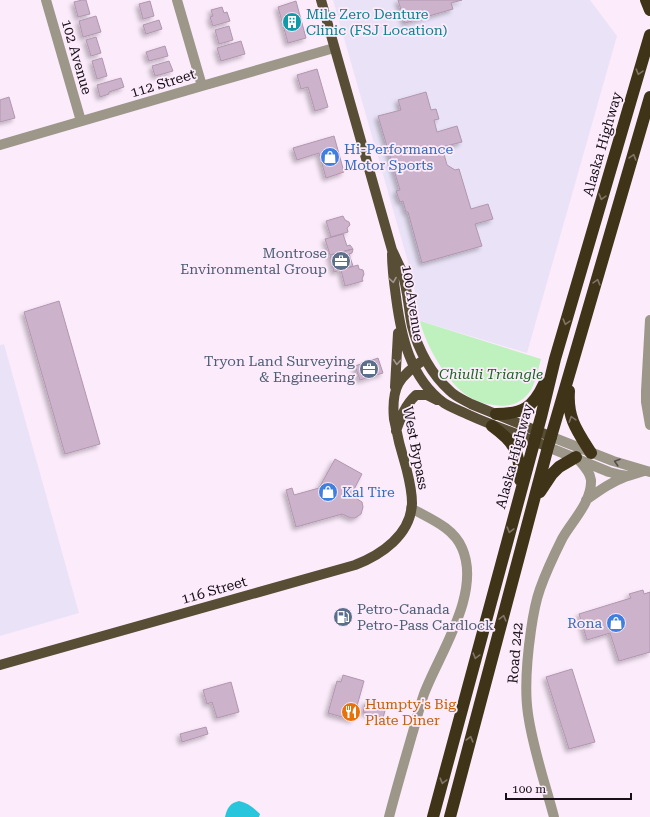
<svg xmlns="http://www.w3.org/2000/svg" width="650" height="817" font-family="'Roboto Serif',serif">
<defs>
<filter id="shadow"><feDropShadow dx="-3" dy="3" stdDeviation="2" flood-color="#0004"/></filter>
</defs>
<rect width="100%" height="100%" fill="#fcebfb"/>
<path fill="#eae3f8" d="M333 0H590L617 36 527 353 420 321 412 276Z
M4 344 79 613 0 636V345Z"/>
<path fill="#bef1be" d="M420 321 541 359C538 369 535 388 527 395 518 405 506 407 494 405 485 404 475 401 468 396 447 383 425 344 420 321Z"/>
<path fill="#28c6dc" d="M239 801C248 803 254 808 260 814L259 817H225C227 808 230 803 239 801Z"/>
<path fill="#cdb2cb" stroke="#b096af" filter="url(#shadow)" d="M82 0H86L90 14 78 17 74 2Z
M398 0H462L451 3 453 9 405 23Z
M150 1 154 16 143 19 139 4Z
M296 1 306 38 288 43 278 7Z
M222 7 224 13 227 12 230 21 213 26 210 17 213 16 211 10Z
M96 16 101 32 83 37 79 21Z
M159 20 162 29 146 34 143 25Z
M229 26 233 40 219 44 215 30Z
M96 37 101 53 91 56 86 40Z
M241 41 245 54 221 61 217 48Z
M165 46 168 56 149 61 146 52Z
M102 58 107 76 97 79 92 61Z
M169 61 173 71 155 76 152 66Z
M317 69 328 107 315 111 308 87 301 89 297 75Z
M121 78 124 87 109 92V94L100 97 97 85Z
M426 92 431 110 436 109 439 119 434 120 437 132 457 126 462 142 442 147 447 165 455 170 459 169 471 209 488 204 493 219 475 224 482 246 422 263 408 212H406L403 201 400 202 396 191 400 190 378 116 401 110 398 100Z
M9 97 15 118 0 122V100Z
M334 136 344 172 326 178 319 153 297 160 293 148Z
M343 216 345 220 349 222 350 225 347 228 348 232 331 237 326 221Z
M343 234 347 246 350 245 353 249 330 255 325 239Z
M353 249 352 253 349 254 353 266 334 272 330 255Z
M358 265 359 269 363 270 364 274 362 279 363 281 345 286 341 270Z
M59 301 100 444 65 454 24 312Z
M378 358 383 373 360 380 355 366Z
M335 459 362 474 351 495 362 502 363 507 361 514 355 518H351L342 514 296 527 286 490 292 488 294 495 319 488Z
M643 590 644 594 650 592V652L619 661 610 633 587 640 579 614 631 598 629 594Z
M572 669 595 742 569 749 546 677Z
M343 675 364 681 353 720 328 713 337 681 341 682Z
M231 682 239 712 217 718 212 702 207 704 203 690Z
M366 701 386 707 383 718 363 712Z
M206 727 208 734 182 742 180 734Z"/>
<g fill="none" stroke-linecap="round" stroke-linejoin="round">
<path stroke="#9c9789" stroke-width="10" d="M46 0 81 121
M177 0 202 86
M0 145 202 86 334 48
M650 320 646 391V402L650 425
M552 437 613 461 650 472
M548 447 609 472 621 475 628 476 644 471
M586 500C600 490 611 482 627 476
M389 817C396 790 404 763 412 735 416 722 419 708 424 694 439 654 482 593 462 548 453 527 430 519 411 508
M554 817C545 783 533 749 528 714 524 687 527 658 531 630 533 616 535 603 540 589 546 572 554 555 562 539 572 521 592 502 591 480 590 471 582 464 576 457"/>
<path stroke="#574e35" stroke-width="10" d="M321 0 392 250C395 256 398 263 401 269 408 288 408 307 412 326 418 350 432 375 450 391 456 397 464 400 471 404L552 437
M392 254C392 269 394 283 396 297 401 336 410 378 444 403 452 408 461 411 469 415 495 427 522 435 548 447
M395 387 398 333
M396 431C401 417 405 405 416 395H427L437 400
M0 665 355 565C381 555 411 535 412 503 412 490 409 479 406 467 401 451 397 435 394 419 391 387 399 376 425 359"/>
<path stroke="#3f3418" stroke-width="12" d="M646 0 650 10
M569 391C567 418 577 431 591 453
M496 414C522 414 533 408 544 384
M492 426C514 442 520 451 520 480
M540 492 552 474 559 467 576 457
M433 817 541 417 555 359 650 35
M450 817 548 447 650 97"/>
</g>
<defs><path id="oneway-chevron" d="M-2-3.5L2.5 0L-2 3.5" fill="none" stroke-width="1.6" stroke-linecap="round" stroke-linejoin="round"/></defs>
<g stroke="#817467">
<use href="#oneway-chevron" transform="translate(639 72) rotate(106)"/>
<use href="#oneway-chevron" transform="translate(633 157) rotate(-74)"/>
<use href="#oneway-chevron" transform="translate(602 197) rotate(106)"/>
<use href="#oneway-chevron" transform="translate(597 282) rotate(-74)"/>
<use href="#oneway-chevron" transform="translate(566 322) rotate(106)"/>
<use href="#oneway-chevron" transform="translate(572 419) rotate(-108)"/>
<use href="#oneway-chevron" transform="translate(510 530) rotate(105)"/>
<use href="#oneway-chevron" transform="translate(503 618) rotate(-75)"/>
<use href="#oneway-chevron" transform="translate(476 656) rotate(105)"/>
<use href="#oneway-chevron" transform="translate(470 739) rotate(-75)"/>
<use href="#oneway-chevron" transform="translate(443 781) rotate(105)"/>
</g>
<g stroke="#a1958e">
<use href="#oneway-chevron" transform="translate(393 280) rotate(81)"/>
<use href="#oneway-chevron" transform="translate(397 362) rotate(94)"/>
</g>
<use stroke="#544c4b" href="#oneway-chevron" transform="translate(617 462) rotate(-163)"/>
<defs>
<g id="building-disc" transform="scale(1)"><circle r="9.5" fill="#0f9aa8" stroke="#fcebfb"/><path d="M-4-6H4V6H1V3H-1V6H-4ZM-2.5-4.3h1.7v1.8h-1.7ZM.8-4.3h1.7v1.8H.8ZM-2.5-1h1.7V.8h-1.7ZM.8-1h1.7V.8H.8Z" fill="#fff"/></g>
<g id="shop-disc" transform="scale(1)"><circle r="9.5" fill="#3f7fe0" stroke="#fcebfb"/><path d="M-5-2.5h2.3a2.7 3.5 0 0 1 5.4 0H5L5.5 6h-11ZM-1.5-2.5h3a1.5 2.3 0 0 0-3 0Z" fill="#fff"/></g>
<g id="office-disc" transform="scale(1)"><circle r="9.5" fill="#5c6f8a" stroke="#fcebfb"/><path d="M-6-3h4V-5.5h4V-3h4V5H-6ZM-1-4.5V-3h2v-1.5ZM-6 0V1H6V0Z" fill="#fff"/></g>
<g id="fuel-disc" transform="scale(1)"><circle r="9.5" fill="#5c6f8a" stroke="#fcebfb"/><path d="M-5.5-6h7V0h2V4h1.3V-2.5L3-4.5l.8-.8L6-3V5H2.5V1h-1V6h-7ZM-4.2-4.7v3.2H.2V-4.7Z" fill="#fff"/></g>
<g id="restaurant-disc" transform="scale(1)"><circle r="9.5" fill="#e8710a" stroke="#fcebfb"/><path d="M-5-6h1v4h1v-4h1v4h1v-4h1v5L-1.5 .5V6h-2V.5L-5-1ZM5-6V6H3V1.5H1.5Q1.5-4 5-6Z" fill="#fff"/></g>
</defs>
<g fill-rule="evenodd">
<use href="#building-disc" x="292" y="22"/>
<use href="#shop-disc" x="330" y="157"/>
<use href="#office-disc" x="341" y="261"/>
<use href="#office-disc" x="369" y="369"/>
<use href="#shop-disc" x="328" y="492"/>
<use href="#fuel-disc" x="343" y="617"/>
<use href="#shop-disc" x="616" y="623"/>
<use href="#restaurant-disc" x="351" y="712"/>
</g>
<g text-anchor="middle" stroke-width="3.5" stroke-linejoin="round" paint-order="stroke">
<g font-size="14" fill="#0d838f" stroke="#fcebfb" text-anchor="start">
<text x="306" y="19">Mile Zero Denture<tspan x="306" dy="16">Clinic (FSJ Location)</tspan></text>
</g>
<g font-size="14" fill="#190f18" stroke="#fcebfb">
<text transform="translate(77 57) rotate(74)" y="5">102 Avenue</text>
<text transform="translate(163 83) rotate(-17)" y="5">112 Street</text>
<text transform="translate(602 144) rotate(-74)" y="5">Alaska Highway</text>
<text transform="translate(413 303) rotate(81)" y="5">100 Avenue</text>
<text transform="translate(416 448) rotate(79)" y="5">West Bypass</text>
<text transform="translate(514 456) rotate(-75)" y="5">Alaska Highway</text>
<text transform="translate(214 590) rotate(-16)" y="5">116 Street</text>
<text transform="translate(515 653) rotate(-85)" y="5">Road 242</text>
</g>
<g font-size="14" fill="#366cbe" stroke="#fcebfb" text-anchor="start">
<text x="344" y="154">Hi-Performance<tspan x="344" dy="16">Motor Sports</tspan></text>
<text x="342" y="497">Kal Tire</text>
<text x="602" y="628" text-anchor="end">Rona</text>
</g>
<g font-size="14" fill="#4e5e75" stroke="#fcebfb" text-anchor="end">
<text x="327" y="258">Montrose<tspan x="327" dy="16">Environmental Group</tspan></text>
<text x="355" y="366">Tryon Land Surveying<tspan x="355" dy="16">&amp; Engineering</tspan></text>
<text x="357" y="614" text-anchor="start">Petro-Canada<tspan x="357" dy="16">Petro-Pass Cardlock</tspan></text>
</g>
<g font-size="14" font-style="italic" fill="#1b6522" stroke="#fcebfb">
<text x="491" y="379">Chiulli Triangle</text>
</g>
<g font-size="14" fill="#c56008" stroke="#fcebfb" text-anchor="start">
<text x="365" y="709">Humpty's Big<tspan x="365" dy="16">Plate Diner</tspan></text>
</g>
</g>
<path d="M506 793v6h125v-6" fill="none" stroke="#190f18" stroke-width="2"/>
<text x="512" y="793" font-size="12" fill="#190f18" stroke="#fcebfb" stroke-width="3" paint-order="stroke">100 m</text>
</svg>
